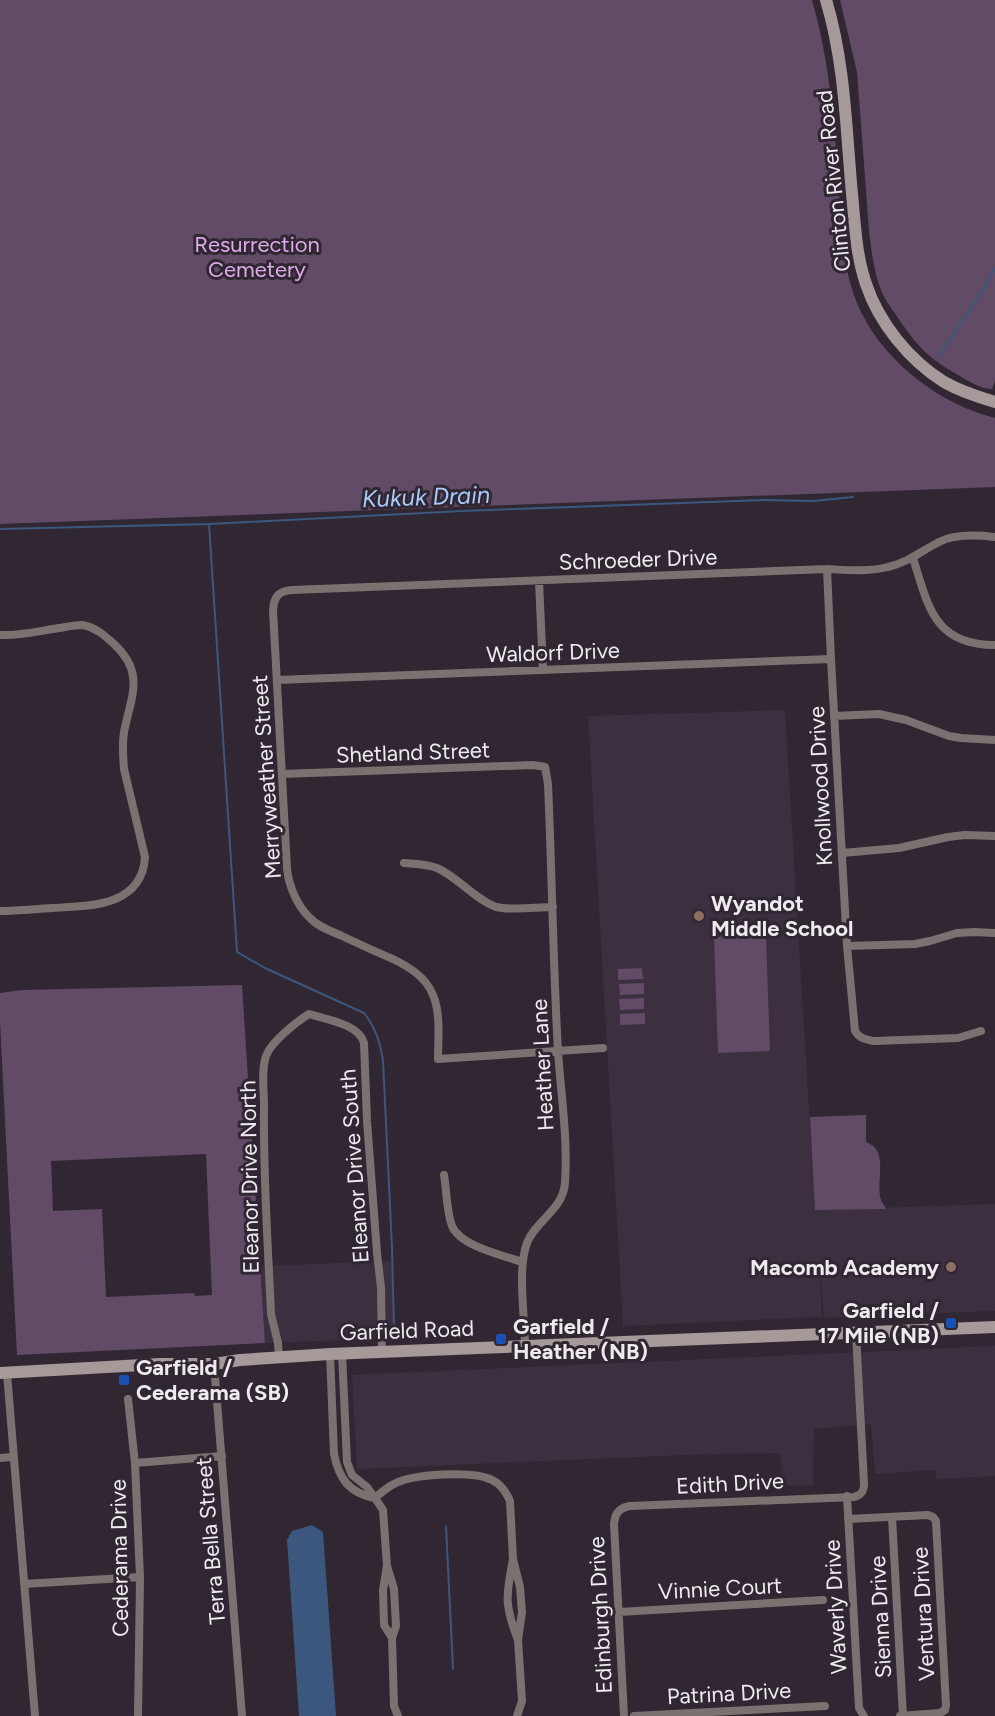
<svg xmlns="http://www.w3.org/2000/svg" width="995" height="1716" font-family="Figtree,sans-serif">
<rect width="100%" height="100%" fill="#302732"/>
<path fill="#3c2f3f" d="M785 710 815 1210 995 1204V1311L824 1318 819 1259 822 1317 623 1326 588 716Z
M391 1261 397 1338 265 1343 260 1266Z
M995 1346V1476L936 1479 935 1470 875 1474 871 1424 814 1429 813 1485 783 1486 780 1453 711 1454 357 1469 352 1375Z"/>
<path fill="#614b67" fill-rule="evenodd" d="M0 0H812C835 79 836 164 843 246 846 268 851 292 861 312 887 364 940 404 995 418V487L0 524Z
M840 0H995V381L992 389C979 388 970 382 958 375 928 358 917 346 898 318 892 309 885 300 881 290 874 273 871 248 869 230L857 72Z
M766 935 770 1051 718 1053 714 937Z
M642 968 643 979 618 980V969Z
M644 983V994L620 995 619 984Z
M242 985 265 1343 17 1355 0 1022V993L21 990ZM206 1154 212 1295 195 1296 194 1293 106 1297 102 1209 53 1211 51 1161Z
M644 998V1009L620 1010 619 999Z
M645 1013V1024L620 1025V1014Z
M866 1115V1142C890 1150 875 1181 881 1200 882 1203 885 1206 886 1209L815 1210 810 1117Z"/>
<path fill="#3c577e" d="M312 1525 323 1532 336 1716H299L287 1540 292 1531Z"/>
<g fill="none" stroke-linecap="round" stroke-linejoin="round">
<path stroke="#3c577e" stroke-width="2" d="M939 356 986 285 995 268
M209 524 237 952 265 968 364 1013C376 1028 380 1042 383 1061L392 1248 394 1331
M0 529 209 524 462 511 764 500 813 501 853 497
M446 1526 453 1669"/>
<path stroke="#7a7271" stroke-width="8" d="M913 558C928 606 934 645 995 645
M827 569 831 659 847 946 855 1031C860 1039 865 1039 874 1041L958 1038 981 1031
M539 581 543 670
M0 635C20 636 39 631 59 628 66 627 74 625 82 625 95 627 104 635 113 643 146 673 131 696 124 732 122 744 123 757 124 769L145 857C142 907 89 906 52 908 35 909 17 911 0 911
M277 680 831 659
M834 716 879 714 906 720 949 736 961 738 995 740
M282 774 533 765 545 767 548 784C552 873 553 962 558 1052 561 1095 568 1139 565 1183 563 1210 536 1220 527 1243 517 1270 525 1317 525 1347
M842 853 899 848 948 837 965 835 995 836
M404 863C415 864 426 864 437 868 458 877 474 899 496 907 512 911 537 907 553 907
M847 946 915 944 930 941 957 933 974 932 995 933
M603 1048 438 1059C438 1039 441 1014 433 995 426 977 409 967 393 959 376 952 359 944 342 936 331 931 318 927 310 918 297 906 289 886 287 869L273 610C274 597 278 591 292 590L827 569C847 570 869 572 888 567 909 562 921 551 939 542 954 534 978 535 995 537
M444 1175C447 1192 446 1209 452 1226 460 1246 502 1255 522 1262
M330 1354 334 1454C339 1479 349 1493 375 1498L367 1487 352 1475 347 1462 342 1353
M279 1357 278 1343 271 1314C268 1245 263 1176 264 1106 264 1091 261 1071 266 1056 271 1042 296 1022 309 1014 325 1019 359 1024 364 1043L367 1121 377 1253 381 1288 382 1352
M214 1364 242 1716
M7 1373 35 1716
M128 1399 135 1463 140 1577 138 1716
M0 1458 13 1457
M135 1463 222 1456
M847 1496 859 1708 864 1716
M892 1517 903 1716
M848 1519 928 1515 933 1517 936 1521 946 1705 945 1710 940 1713 900 1716
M387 1566 383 1590 384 1625 392 1638 396 1626 394 1589 387 1566 383 1510 375 1498C381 1493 387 1487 394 1484 412 1474 473 1470 492 1480 501 1484 506 1492 510 1501L513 1559
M24 1584 140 1577
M619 1612 823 1600
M392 1638 394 1706 398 1716
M517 1716 522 1701 518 1640 522 1612 520 1587 513 1559C506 1596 504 1604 518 1640
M624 1716 614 1524C615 1513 619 1508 630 1506L854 1497C862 1495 864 1491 864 1484L856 1333
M634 1716 825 1706"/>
<path stroke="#a69999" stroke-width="12" d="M826 0C845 63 846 129 852 194 855 224 856 255 866 284 879 323 909 360 944 382 960 391 978 397 995 402
M0 1373 160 1364H214L240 1360 330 1354 995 1327"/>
</g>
<g fill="#8d6e63" stroke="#302732" stroke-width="2">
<circle cx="699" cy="916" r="6"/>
<circle cx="951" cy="1267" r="6"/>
</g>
<g fill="#1a4fb4" stroke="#302732" stroke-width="2">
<rect x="945" y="1317" width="12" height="12" rx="3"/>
<rect x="495" y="1333" width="12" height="12" rx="3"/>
<rect x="118" y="1374" width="12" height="12" rx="3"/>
</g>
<g text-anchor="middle" stroke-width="6" stroke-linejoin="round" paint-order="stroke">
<g font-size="22" fill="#efe9f0" stroke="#302732">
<text transform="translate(833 181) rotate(-96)" y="8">Clinton River Road</text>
<text transform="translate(638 559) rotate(-2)" y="8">Schroeder Drive</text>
<text transform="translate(553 652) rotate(-2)" y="8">Waldorf Drive</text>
<text transform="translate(413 752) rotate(-2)" y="8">Shetland Street</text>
<text transform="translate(266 777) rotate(-94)" y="8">Merryweather Street</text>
<text transform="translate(820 786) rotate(-93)" y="8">Knollwood Drive</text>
<text transform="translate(542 1065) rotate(-93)" y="8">Heather Lane</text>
<text transform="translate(354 1166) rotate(-94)" y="8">Eleanor Drive South</text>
<text transform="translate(249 1177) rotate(-91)" y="8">Eleanor Drive North</text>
<text transform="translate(407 1330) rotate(-2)" y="8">Garfield Road</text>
<text transform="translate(730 1483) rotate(-3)" y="8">Edith Drive</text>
<text transform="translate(210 1541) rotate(-95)" y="8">Terra Bella Street</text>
<text transform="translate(119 1558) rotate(-91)" y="8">Cederama Drive</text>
<text transform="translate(720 1588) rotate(-3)" y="8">Vinnie Court</text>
<text transform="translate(835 1607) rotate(-93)" y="8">Waverly Drive</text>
<text transform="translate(923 1614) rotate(-93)" y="8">Ventura Drive</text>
<text transform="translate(600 1615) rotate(-93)" y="8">Edinburgh Drive</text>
<text transform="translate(880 1617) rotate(-93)" y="8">Sienna Drive</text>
<text transform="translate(729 1693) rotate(-3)" y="8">Patrina Drive</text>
</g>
<g font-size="22" fill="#deabea" stroke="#302732">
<text x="257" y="252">Resurrection<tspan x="257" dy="25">Cemetery</tspan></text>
</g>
<g font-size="22" font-weight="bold" fill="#efe9f0" stroke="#302732" text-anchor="start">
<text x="711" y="911">Wyandot<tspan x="711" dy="25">Middle School</tspan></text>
<text x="939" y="1275" text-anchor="end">Macomb Academy</text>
<text x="939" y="1318" text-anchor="end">Garfield /<tspan x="939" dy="25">17 Mile (NB)</tspan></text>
<text x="513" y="1334">Garfield /<tspan x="513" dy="25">Heather (NB)</tspan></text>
<text x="136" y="1375">Garfield /<tspan x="136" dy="25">Cederama (SB)</tspan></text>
</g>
<g font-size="24" font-style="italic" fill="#a7cbfe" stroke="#302732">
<text transform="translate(426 497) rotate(-2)" y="8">Kukuk Drain</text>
</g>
</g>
</svg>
